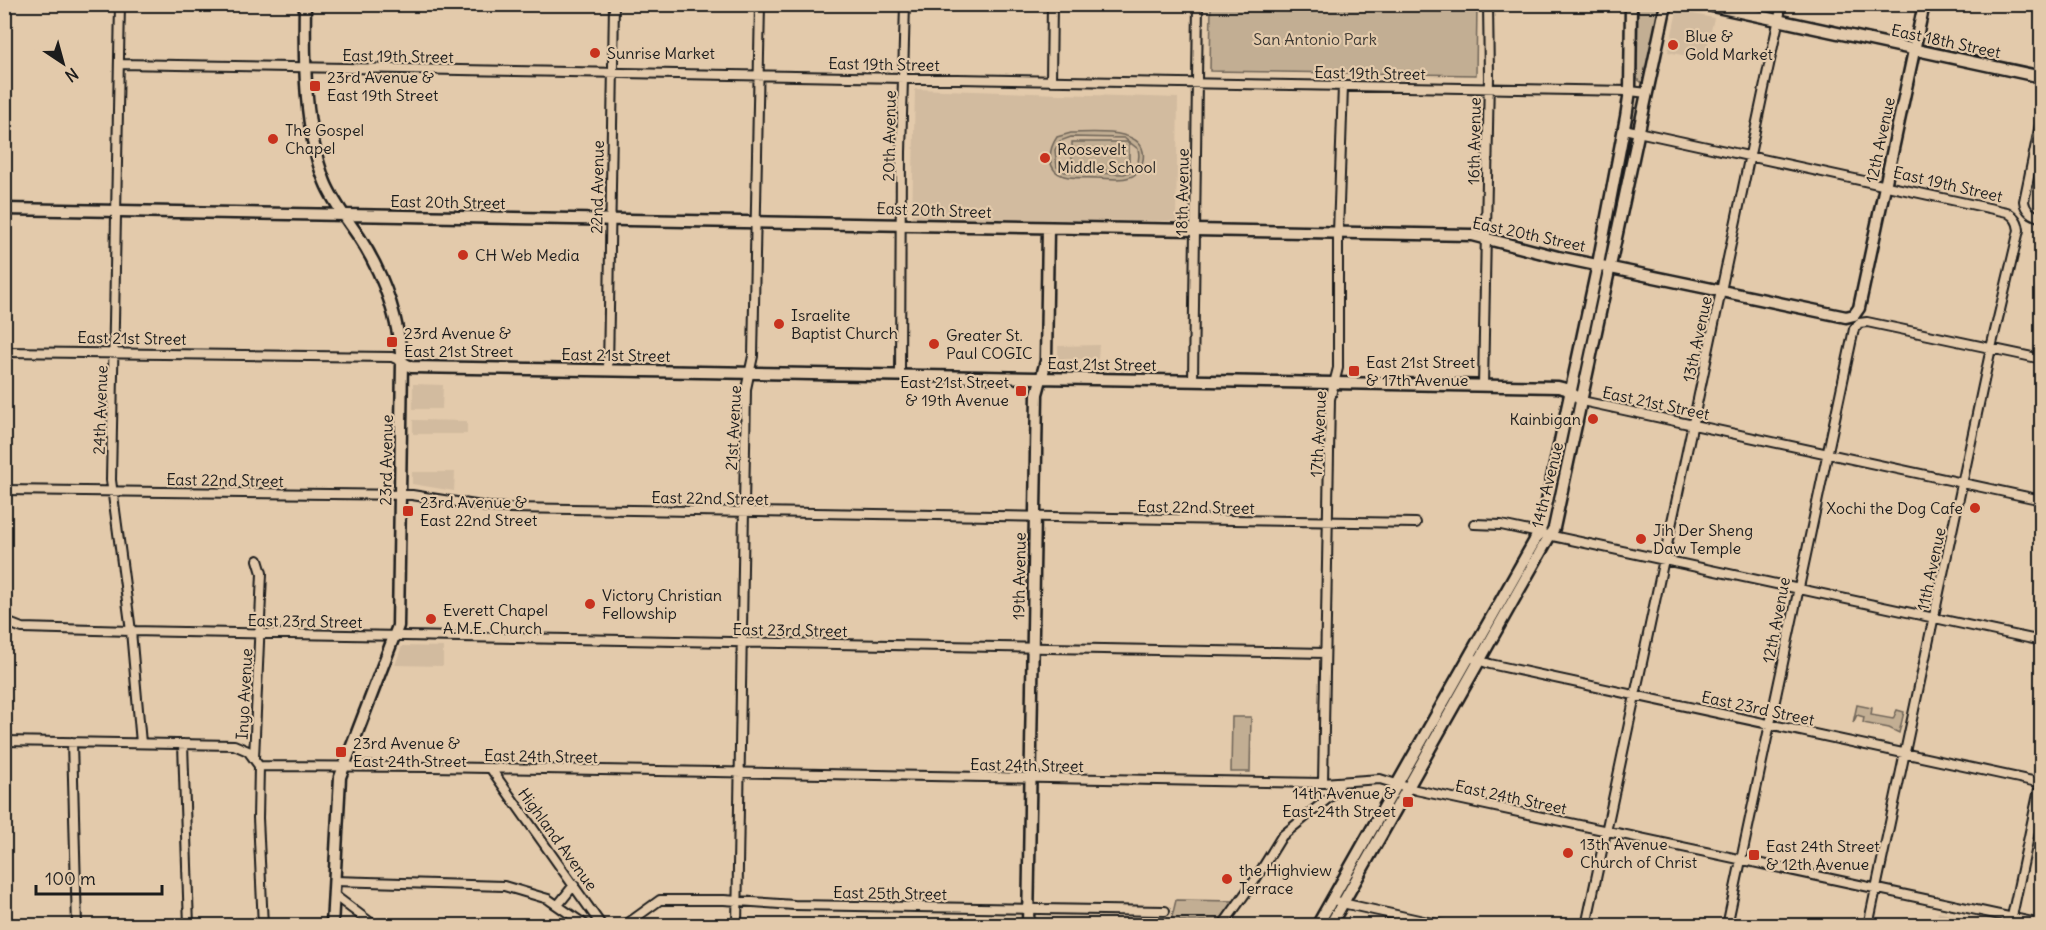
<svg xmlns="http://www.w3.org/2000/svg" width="2046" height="930" font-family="Delius,sans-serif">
<rect width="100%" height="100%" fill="#e3caab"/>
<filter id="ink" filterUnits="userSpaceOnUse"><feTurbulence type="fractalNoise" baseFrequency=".0167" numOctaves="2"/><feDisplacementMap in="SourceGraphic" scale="12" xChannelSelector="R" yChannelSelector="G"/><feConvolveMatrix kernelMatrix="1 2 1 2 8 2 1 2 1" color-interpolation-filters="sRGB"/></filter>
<g filter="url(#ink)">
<path fill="#d2bb9f" d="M1677 11 1714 18 1704 60 1668 52Z
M915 89 1178 98 1176 221 912 219Z
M1099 345 1098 359H1058V346Z
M413 384 443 385 442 409H413Z
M413 420 467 421V434H413Z
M412 472H455L454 491 412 484Z
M402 646 443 647V666L395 665Z
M1938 912 1994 925H1935Z"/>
<path fill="#c2ae93" stroke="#6f6558" stroke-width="1.5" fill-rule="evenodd" d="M1211 5H1477L1476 75 1210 71Z
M1638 5H1662L1645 81 1641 82 1637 79Z
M1071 133C1091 133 1149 126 1143 160 1142 167 1137 175 1130 177 1120 181 1107 178 1097 178 1087 177 1074 179 1064 176 1046 171 1048 150 1057 137ZM1071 137 1124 138 1138 149C1141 161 1136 171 1124 174L1065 172 1057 167 1055 150 1060 141Z
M1072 142H1129V171L1072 170Z
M1857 705 1872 708 1871 715 1893 719 1897 710 1904 712 1899 733 1889 728 1863 723 1864 717 1857 715 1853 723Z
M1232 717H1251L1250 772H1231Z
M1176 900 1235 901 1220 921H1171Z"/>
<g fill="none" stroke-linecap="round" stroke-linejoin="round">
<g stroke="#1c1c1c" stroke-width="12">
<path id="street" d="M120 4 111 480 131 631 141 743
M120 64 1630 91 1647 93
M1051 81 1052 4
M2042 115 2024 201C2025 211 2032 215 2042 218
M1624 129 2007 212C2015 217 2018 221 2019 230L1991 348 1868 926
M4 352 392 357 402 362
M608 370 614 4
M900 375 901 152 905 4
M1193 381 1198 4
M1483 386 1489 77 1488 4
M1582 401 2042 500
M4 490 412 495 488 507 509 508 1416 523
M1474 524 1501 525 2042 641
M4 621 22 628 131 631 1325 653
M1475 659 1490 664 2042 783
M4 741 234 745 248 751 259 766 431 767 1323 783 1380 779 1416 790 2042 924
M72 742 77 926
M183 744 189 926
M254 758 262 573 258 560
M259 766 258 818 263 926
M491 769 602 926
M1323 783 1330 399 1338 368V233L1343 86
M334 881 504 886 548 899 587 926
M334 895 375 926
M1332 899 1342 903 1446 926
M558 905 574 885
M624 926 660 900H724L794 905 1165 911
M737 926 746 389 753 356 760 4
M1222 926 1255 880 1282 836 1331 796 1341 783
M1586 926 1782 4
M1727 926 1854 329 1859 323 1867 322 2042 359
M2010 926 2042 775"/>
</g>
<g stroke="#1c1c1c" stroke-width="15">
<path id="secondary" d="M305 4C304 60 304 130 325 182 333 202 347 219 359 237 384 275 398 317 402 362L398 626 340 777 332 926
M1703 4 2042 77
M4 209 1472 235 1558 257 1846 317 1854 315 1859 308 1924 4
M402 362 411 367 1558 387 1566 389 1582 401
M1028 926 1037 394 1046 361 1048 228
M1317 926 1534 542 1542 525 1598 264 1626 117 1630 91 1631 4
M1330 926 1554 528 1666 4"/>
</g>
<use href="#street" stroke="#e3caab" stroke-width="8"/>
<use href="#secondary" stroke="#e3caab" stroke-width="10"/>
</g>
</g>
<g fill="#c8321e" stroke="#e3caab" stroke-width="2">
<circle cx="1673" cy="45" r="6"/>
<circle cx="595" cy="53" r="6"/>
<rect x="309" y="80" width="12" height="12" rx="3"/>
<circle cx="273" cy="139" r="6"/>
<circle cx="1045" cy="158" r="6"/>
<circle cx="463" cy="255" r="6"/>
<circle cx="779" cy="324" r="6"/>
<rect x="386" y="336" width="12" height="12" rx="3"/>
<circle cx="934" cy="344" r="6"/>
<rect x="1348" y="365" width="12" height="12" rx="3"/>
<rect x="1015" y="385" width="12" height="12" rx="3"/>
<circle cx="1593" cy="419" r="6"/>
<circle cx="1975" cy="508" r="6"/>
<rect x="402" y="505" width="12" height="12" rx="3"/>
<circle cx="1641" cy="539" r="6"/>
<circle cx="590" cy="604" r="6"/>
<circle cx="431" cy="619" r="6"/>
<rect x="335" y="746" width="12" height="12" rx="3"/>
<rect x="1402" y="796" width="12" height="12" rx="3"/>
<circle cx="1568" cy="853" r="6"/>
<rect x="1748" y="849" width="12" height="12" rx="3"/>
<circle cx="1227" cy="879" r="6"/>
</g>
<g text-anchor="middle" stroke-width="4.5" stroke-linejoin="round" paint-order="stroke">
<g font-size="16" fill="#1c1c1c" stroke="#e3caab" text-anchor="start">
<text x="1685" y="42">Blue &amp;<tspan x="1685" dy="18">Gold Market</tspan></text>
<text x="607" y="59">Sunrise Market</text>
<text x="327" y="83">23rd Avenue &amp;<tspan x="327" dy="18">East 19th Street</tspan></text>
<text x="285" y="136">The Gospel<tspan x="285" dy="18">Chapel</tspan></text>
<text x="1057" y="155">Roosevelt<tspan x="1057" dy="18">Middle School</tspan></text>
<text x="475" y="261">CH Web Media</text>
<text x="791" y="321">Israelite<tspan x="791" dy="18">Baptist Church</tspan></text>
<text x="404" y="339">23rd Avenue &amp;<tspan x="404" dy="18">East 21st Street</tspan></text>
<text x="946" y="341">Greater St.<tspan x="946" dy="18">Paul COGIC</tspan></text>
<text x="1366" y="368">East 21st Street<tspan x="1366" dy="18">&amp; 17th Avenue</tspan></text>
<text x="1009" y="388" text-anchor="end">East 21st Street<tspan x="1009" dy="18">&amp; 19th Avenue</tspan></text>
<text x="1581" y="425" text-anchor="end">Kainbigan</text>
<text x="420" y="508">23rd Avenue &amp;<tspan x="420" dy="18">East 22nd Street</tspan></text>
<text x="1963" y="514" text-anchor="end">Xochi the Dog Cafe</text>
<text x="1653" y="536">Jih Der Sheng<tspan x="1653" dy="18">Daw Temple</tspan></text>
<text x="602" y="601">Victory Christian<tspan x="602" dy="18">Fellowship</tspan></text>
<text x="443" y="616">Everett Chapel<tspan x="443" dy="18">A.M.E. Church</tspan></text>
<text x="353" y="749">23rd Avenue &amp;<tspan x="353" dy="18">East 24th Street</tspan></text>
<text x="1396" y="799" text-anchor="end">14th Avenue &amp;<tspan x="1396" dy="18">East 24th Street</tspan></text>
<text x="1580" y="850">13th Avenue<tspan x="1580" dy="18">Church of Christ</tspan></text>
<text x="1766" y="852">East 24th Street<tspan x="1766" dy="18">&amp; 12th Avenue</tspan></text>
<text x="1239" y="876">the Highview<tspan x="1239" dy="18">Terrace</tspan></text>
</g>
<g font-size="16" fill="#3d3934" stroke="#e3caab">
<text x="1315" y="45">San Antonio Park</text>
</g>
<g font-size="16" fill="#1c1c1c" stroke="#e3caab">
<text transform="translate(1946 41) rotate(12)" y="6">East 18th Street</text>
<text transform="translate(398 56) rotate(1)" y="6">East 19th Street</text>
<text transform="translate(884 64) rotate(1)" y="6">East 19th Street</text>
<text transform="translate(1370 73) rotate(1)" y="6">East 19th Street</text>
<text transform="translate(889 136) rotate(-89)" y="6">20th Avenue</text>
<text transform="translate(1880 140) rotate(-78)" y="6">12th Avenue</text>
<text transform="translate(1474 141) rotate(-89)" y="6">16th Avenue</text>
<text transform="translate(1948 184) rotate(13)" y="6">East 19th Street</text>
<text transform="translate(597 187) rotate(-89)" y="6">22nd Avenue</text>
<text transform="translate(1182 192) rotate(-89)" y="6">18th Avenue</text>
<text transform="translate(448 202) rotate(1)" y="6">East 20th Street</text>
<text transform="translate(934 210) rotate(2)" y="6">East 20th Street</text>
<text transform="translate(1529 234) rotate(12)" y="6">East 20th Street</text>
<text transform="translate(132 338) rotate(1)" y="6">East 21st Street</text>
<text transform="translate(1697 339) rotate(-78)" y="6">13th Avenue</text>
<text transform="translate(616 355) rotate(1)" y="6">East 21st Street</text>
<text transform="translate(1102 364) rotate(1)" y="6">East 21st Street</text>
<text transform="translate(1656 403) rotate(12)" y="6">East 21st Street</text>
<text transform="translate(100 410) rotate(-88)" y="6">24th Avenue</text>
<text transform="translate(733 428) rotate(-87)" y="6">21st Avenue</text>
<text transform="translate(1318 434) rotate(-87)" y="6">17th Avenue</text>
<text transform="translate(386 460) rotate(-89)" y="6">23rd Avenue</text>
<text transform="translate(225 480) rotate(1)" y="6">East 22nd Street</text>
<text transform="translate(1547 485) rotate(-76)" y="6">14th Avenue</text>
<text transform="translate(710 498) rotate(1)" y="6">East 22nd Street</text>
<text transform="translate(1196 507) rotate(1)" y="6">East 22nd Street</text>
<text transform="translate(1931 569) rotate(-78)" y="6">11th Avenue</text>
<text transform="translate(1019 576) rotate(-89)" y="6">19th Avenue</text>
<text transform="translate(1776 620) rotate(-79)" y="6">12th Avenue</text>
<text transform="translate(305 621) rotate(1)" y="6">East 23rd Street</text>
<text transform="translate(790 630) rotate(1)" y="6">East 23rd Street</text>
<text transform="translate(244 694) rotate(-87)" y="6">Inyo Avenue</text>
<text transform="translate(1758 708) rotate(12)" y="6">East 23rd Street</text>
<text transform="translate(541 756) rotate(1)" y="6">East 24th Street</text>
<text transform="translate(1027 765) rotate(1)" y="6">East 24th Street</text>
<text transform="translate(1511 797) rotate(12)" y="6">East 24th Street</text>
<text transform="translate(558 839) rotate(54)" y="6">Highland Avenue</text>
<text transform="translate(890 893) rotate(1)" y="6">East 25th Street</text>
</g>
</g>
<rect width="2046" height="930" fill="none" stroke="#e3caab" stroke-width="24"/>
<rect x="12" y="12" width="2022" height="906" fill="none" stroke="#1c1c1c" stroke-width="2" filter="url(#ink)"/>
<g transform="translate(63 63) rotate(144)" stroke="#e3caab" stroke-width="4.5" paint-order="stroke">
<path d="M0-4.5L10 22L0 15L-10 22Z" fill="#1c1c1c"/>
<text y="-9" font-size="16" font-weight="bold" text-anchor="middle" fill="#1c1c1c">N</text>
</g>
<path d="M36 885v9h126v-9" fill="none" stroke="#1c1c1c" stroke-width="3"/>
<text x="45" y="885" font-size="18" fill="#1c1c1c" stroke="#e3caab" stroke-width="4.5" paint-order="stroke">100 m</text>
</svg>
